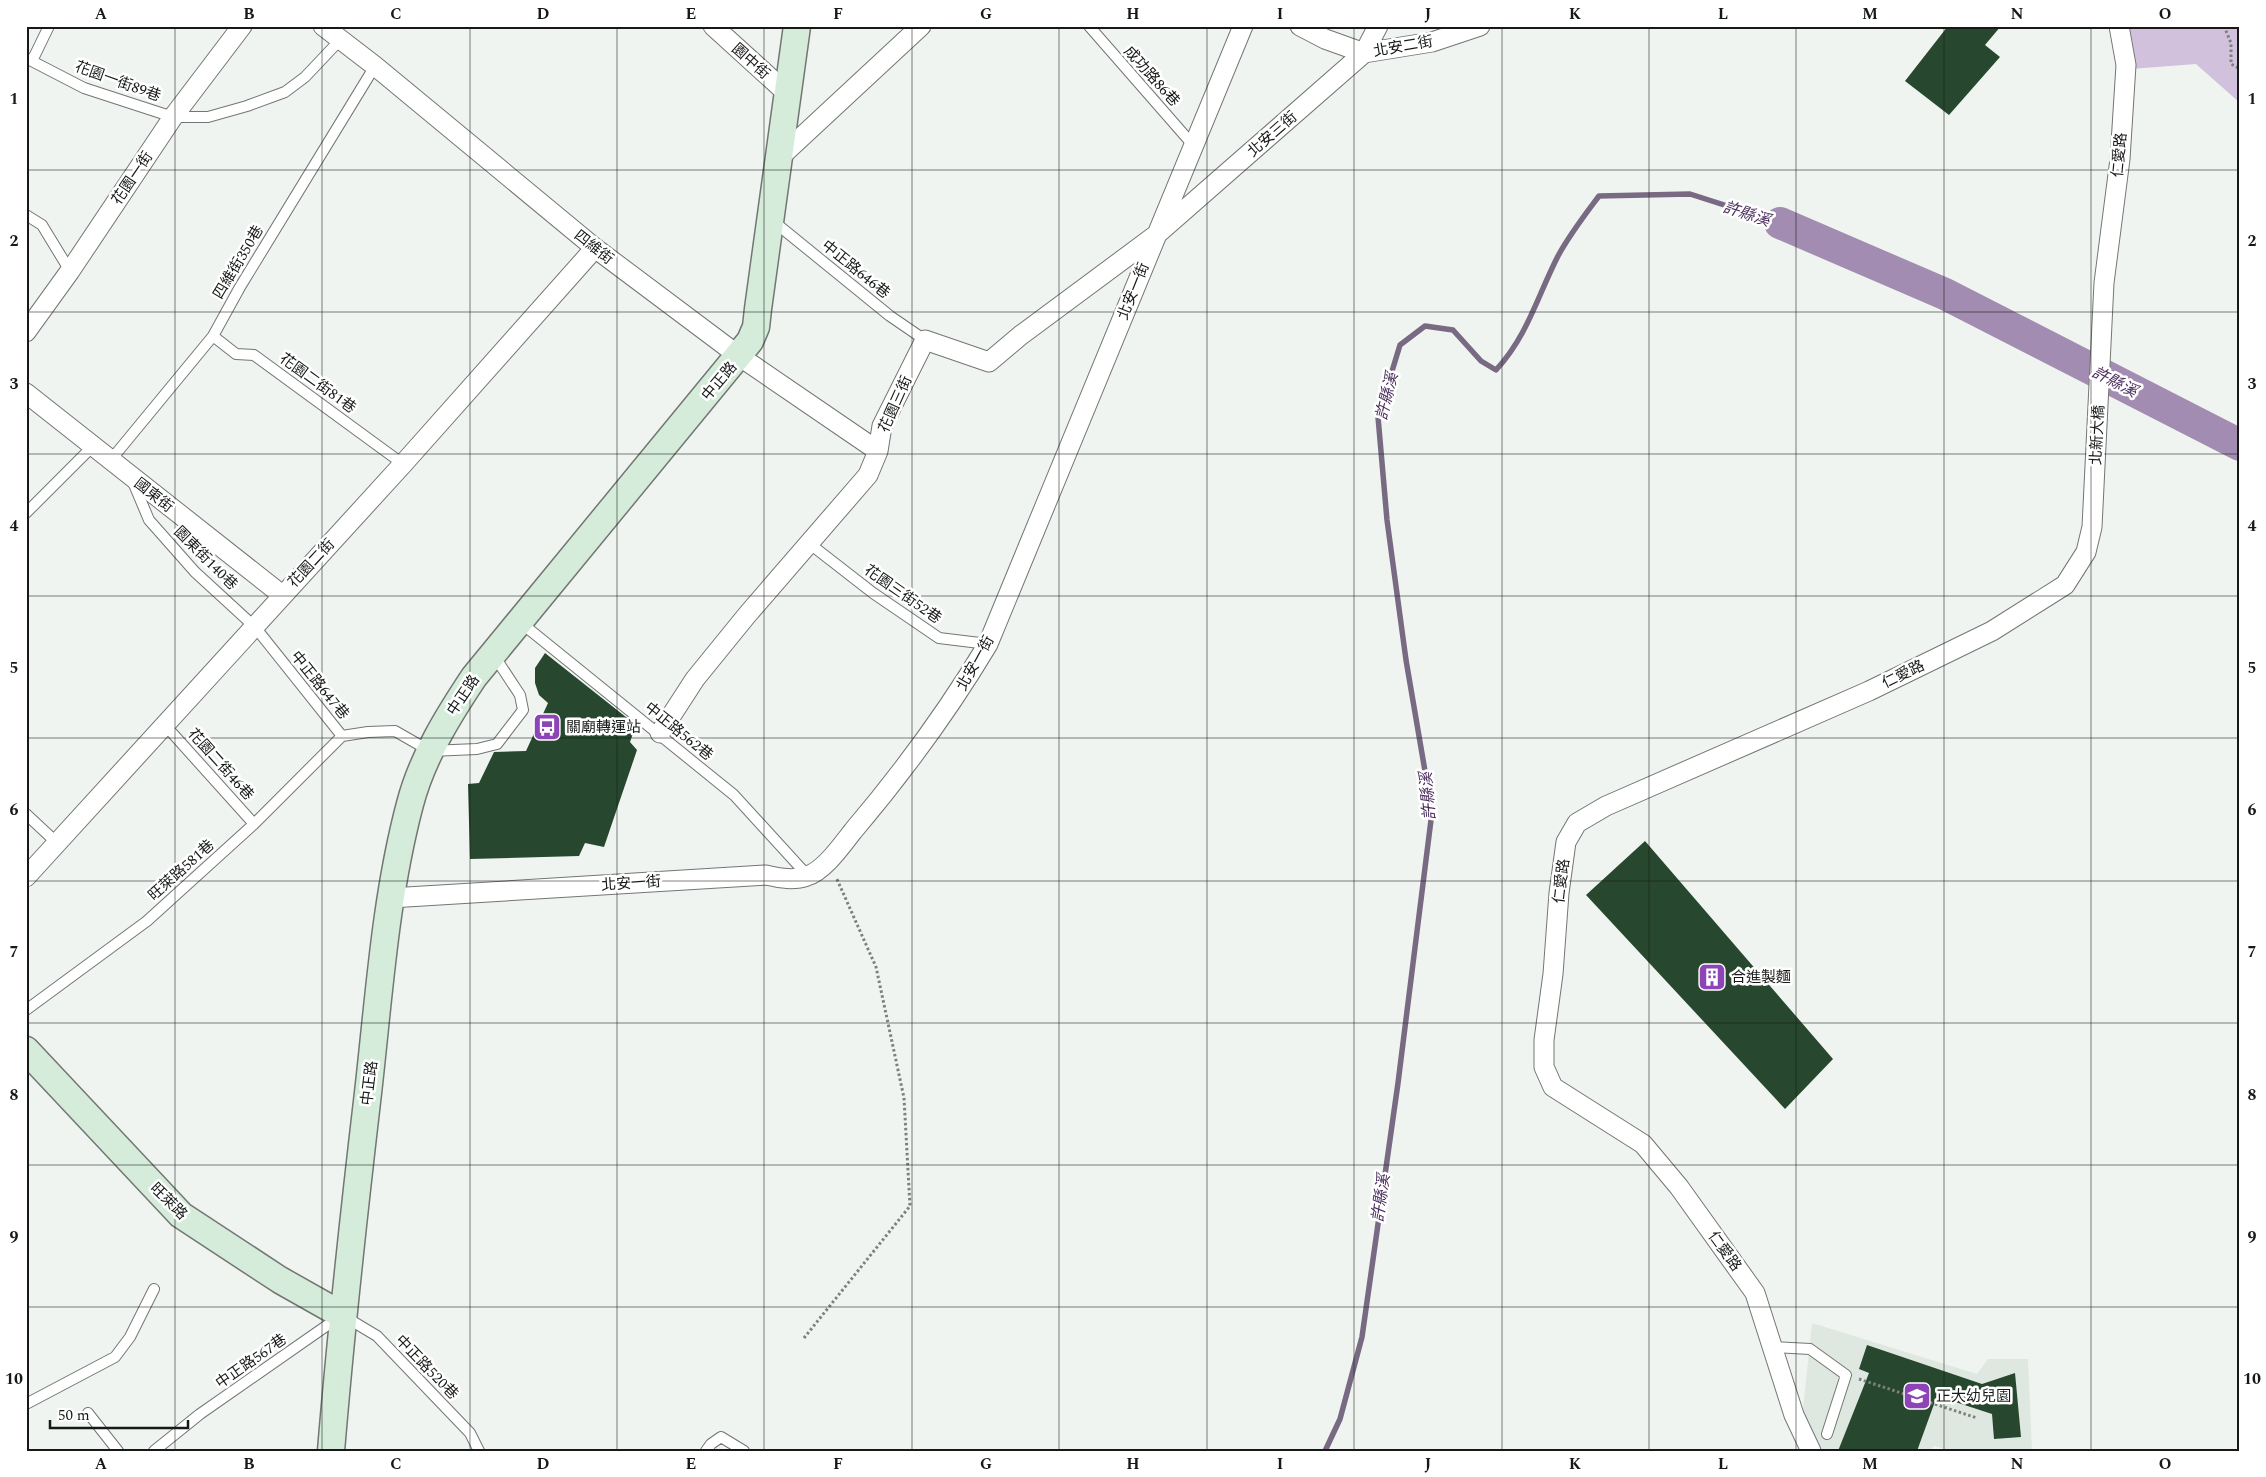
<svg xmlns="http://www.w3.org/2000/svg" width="2266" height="1477" font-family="Spectral,'Noto Sans TC',serif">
<rect width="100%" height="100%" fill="#f0f4f0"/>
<path fill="#dee8e0" d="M1812 1323 1977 1374 1988 1359H2028L2032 1451H1951L1934 1446 1929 1451H1821L1802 1418Z"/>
<path fill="#d1c1dc" d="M2122 26H2240V103L2196 64 2131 69Z"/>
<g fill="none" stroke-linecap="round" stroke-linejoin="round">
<path stroke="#786a83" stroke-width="5.5" d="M1325 1451 1340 1419 1362 1337 1398 1083 1432 812 1406 660 1387 520 1378 417 1400 345 1425 326 1453 330 1481 361 1496 370C1528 335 1537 297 1558 256 1570 234 1584 216 1599 196L1690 194 1780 223"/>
<path stroke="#a28cb1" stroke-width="32" d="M1780 223 1945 294 2240 445"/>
</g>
<path fill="#27482e" d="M1948 26H2001L1985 45 2000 57 1949 115 1905 81Z
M545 653 636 725 630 742 637 750 604 847 585 843 579 856 470 859 468 784 479 783 494 752 526 751 548 703 539 695 535 683V668Z
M1645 841 1833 1059 1785 1109 1586 895Z
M1867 1345 1982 1384 2015 1373 2021 1437 1994 1439 1992 1414 1937 1396 1917 1451H1838L1869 1373 1859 1369Z"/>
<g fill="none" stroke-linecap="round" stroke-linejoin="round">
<g stroke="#737673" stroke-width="12">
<path id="lane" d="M1089 26 1193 145
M26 58 84 88 173 117H208L247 106 285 92 305 77 340 40
M32 61 49 26
M26 215 42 225 70 271
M773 221 890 316 925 340
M213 336 236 354 254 355 403 464
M110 461 213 336 240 287 375 66
M133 482 149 520 195 572 255 627 342 736 368 732 395 731 430 751 477 749 497 744 523 710 520 695 493 654
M26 513 93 446
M810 544 873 593 939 638 988 644
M520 622 734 795 808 876
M165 725 254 824
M26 814 57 843
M26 1010 147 921 254 824 342 736
M1774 1347 1810 1349 1846 1375 1827 1434
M26 1404 115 1357 130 1337 154 1289
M88 1413 118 1451
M154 1451 200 1414 342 1315 377 1336 470 1433 479 1451
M706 1451 711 1444 721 1437 744 1451"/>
</g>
<g stroke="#737673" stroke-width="21">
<path id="street" d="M323 26 375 66 595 248 739 356 878 451
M713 26 789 95
M1300 26 1325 39 1364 53 1432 42 1480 26
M780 157 921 26
M26 332 70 271 173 117 242 26
M26 393 282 595
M660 733 695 679 747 615 868 475 878 451 882 426 925 340 989 362 1021 335 1156 235 1364 53 1378 26
M26 877 403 464 595 248
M390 898 766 875C780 878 793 881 807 876 824 871 842 845 853 831 903 772 948 711 988 644L1243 26
M1811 1451 1794 1415 1755 1293 1679 1187 1643 1144 1553 1087 1544 1067V1040L1553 974 1559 893 1566 842 1577 823 1606 806 1869 691 1992 631 2065 585 2086 552 2092 527 2104 283 2120 159 2126 65 2119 26"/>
</g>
<g stroke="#737673" stroke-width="29">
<path id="secondary" d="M26 1050 181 1215 280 1280 342 1315
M331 1451C341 1331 354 1212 368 1093 379 997 385 898 410 804 422 758 448 716 474 677L750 341 756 327 758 309 797 26"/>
</g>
<path stroke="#7d807d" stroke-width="3" stroke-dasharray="2.5 2.5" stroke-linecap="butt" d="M2224 26 2231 43V64L2240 69
M804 1338 910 1206 904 1098 876 967 836 877
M1859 1379 1977 1418"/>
<use href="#lane" stroke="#fff" stroke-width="10"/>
<use href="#street" stroke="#fff" stroke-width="19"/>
<use href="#secondary" stroke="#d4ecd9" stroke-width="26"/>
</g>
<path fill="none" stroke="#171918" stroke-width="1" stroke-opacity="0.55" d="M175 26V1451M322 26V1451M470 26V1451M617 26V1451M764 26V1451M912 26V1451M1059 26V1451M1207 26V1451M1354 26V1451M1502 26V1451M1649 26V1451M1796 26V1451M1944 26V1451M2091 26V1451M26 170H2240M26 312H2240M26 454H2240M26 596H2240M26 738H2240M26 881H2240M26 1023H2240M26 1165H2240M26 1307H2240"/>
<defs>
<g id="bus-square" transform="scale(1.4375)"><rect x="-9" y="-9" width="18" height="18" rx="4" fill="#8d44b6" stroke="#fff"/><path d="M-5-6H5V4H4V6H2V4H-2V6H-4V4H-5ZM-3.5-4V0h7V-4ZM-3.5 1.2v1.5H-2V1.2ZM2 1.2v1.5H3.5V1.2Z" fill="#fff"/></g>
<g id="building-square" transform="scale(1.4375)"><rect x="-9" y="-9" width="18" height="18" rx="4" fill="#8d44b6" stroke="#fff"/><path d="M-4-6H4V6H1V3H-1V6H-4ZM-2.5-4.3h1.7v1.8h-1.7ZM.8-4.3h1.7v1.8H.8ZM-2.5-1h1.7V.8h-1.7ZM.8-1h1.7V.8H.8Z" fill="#fff"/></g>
<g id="school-square" transform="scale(1.4375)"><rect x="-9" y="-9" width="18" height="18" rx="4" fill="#8d44b6" stroke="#fff"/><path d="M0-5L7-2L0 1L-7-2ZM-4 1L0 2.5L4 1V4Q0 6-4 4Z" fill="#fff"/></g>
</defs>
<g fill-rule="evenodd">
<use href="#bus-square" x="547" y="727"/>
<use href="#building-square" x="1712" y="977"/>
<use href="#school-square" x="1917" y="1396"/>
</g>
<g text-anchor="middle" stroke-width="5" stroke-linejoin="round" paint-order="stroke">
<g font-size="15" fill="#171918" stroke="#fff">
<text transform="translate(1403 46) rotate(-10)" y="5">北安二街</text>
<text transform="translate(751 61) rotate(42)" y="5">園中街</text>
<text transform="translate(1152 76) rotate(48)" y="5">成功路86巷</text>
<text transform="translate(118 81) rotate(20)" y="5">花園一街89巷</text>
<text transform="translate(1272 134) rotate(-41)" y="5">北安三街</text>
<text transform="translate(2119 155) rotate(-85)" y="5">仁愛路</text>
<text transform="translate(132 178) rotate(-56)" y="5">花園一街</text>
<text transform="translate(594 247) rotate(38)" y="5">四維街</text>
<text transform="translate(238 262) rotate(-59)" y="5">四維街350巷</text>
<text transform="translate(856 269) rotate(39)" y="5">中正路646巷</text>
<text transform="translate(1133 291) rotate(-68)" y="5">北安一街</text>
<text transform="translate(719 381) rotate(-50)" y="5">中正路</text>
<text transform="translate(318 383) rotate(36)" y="5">花園二街81巷</text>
<text transform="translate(895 404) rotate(-66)" y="5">花園三街</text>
<text transform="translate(2097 435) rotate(-87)" y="5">北新大橋</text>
<text transform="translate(154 495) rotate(38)" y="5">國東街</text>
<text transform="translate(206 558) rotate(45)" y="5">園東街140巷</text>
<text transform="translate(311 563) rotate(-47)" y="5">花園二街</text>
<text transform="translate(903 594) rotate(35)" y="5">花園三街52巷</text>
<text transform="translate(975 663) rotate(-61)" y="5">北安一街</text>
<text transform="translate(1903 674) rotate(-26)" y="5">仁愛路</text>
<text transform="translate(320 685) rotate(51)" y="5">中正路647巷</text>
<text transform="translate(463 695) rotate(-56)" y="5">中正路</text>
<text transform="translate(679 731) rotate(39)" y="5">中正路562巷</text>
<text transform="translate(221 764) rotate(48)" y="5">花園二街46巷</text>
<text transform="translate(181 870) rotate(-42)" y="5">旺萊路581巷</text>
<text transform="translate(1561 881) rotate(-83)" y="5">仁愛路</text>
<text transform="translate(631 883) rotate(-4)" y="5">北安一街</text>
<text transform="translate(369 1083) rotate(-83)" y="5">中正路</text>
<text transform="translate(169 1201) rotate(45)" y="5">旺萊路</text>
<text transform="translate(1725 1251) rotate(54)" y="5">仁愛路</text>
<text transform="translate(251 1361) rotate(-35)" y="5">中正路567巷</text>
<text transform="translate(427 1367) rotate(46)" y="5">中正路520巷</text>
</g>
<g font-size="15" fill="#171918" stroke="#fff" text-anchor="start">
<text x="566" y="732">關廟轉運站</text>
<text x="1731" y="982">合進製麵</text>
<text x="1936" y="1401">正大幼兒園</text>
</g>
<g font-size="16" font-style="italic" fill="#4b2d5e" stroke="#fff">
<text transform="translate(1747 213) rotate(18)" y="6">許縣溪</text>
<text transform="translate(2115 381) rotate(27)" y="6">許縣溪</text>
<text transform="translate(1386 396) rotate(-76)" y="6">許縣溪</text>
<text transform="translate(1427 796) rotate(-95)" y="6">許縣溪</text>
<text transform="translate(1380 1198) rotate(-82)" y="6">許縣溪</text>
</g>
</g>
<rect width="2266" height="1477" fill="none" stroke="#ffffff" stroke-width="55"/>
<path d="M50 1420v8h138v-8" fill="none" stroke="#171918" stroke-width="2.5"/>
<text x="58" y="1420" font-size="15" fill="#171918" stroke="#ffffff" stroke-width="4" paint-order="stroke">50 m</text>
<rect x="28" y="28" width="2210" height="1422" fill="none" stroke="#171918" stroke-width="2"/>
<g font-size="16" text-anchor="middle" font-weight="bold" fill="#171918">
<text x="101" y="19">A</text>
<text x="249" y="19">B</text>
<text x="396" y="19">C</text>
<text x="543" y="19">D</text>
<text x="691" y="19">E</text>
<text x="838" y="19">F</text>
<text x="986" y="19">G</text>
<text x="1133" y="19">H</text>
<text x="1280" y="19">I</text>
<text x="1428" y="19">J</text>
<text x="1575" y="19">K</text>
<text x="1723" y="19">L</text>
<text x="1870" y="19">M</text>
<text x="2017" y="19">N</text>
<text x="2165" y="19">O</text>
<text x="14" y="104">1</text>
<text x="2252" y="104">1</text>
<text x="14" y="246">2</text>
<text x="2252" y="246">2</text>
<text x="14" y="389">3</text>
<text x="2252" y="389">3</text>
<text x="14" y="531">4</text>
<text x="2252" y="531">4</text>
<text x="14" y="673">5</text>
<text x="2252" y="673">5</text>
<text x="14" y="815">6</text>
<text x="2252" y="815">6</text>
<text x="14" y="957">7</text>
<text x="2252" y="957">7</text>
<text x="14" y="1100">8</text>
<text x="2252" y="1100">8</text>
<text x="14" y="1242">9</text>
<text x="2252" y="1242">9</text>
<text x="14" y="1384">10</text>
<text x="2252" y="1384">10</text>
<text x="101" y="1469">A</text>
<text x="249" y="1469">B</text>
<text x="396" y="1469">C</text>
<text x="543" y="1469">D</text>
<text x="691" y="1469">E</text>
<text x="838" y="1469">F</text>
<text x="986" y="1469">G</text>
<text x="1133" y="1469">H</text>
<text x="1280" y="1469">I</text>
<text x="1428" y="1469">J</text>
<text x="1575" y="1469">K</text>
<text x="1723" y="1469">L</text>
<text x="1870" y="1469">M</text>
<text x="2017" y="1469">N</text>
<text x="2165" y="1469">O</text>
</g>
</svg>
